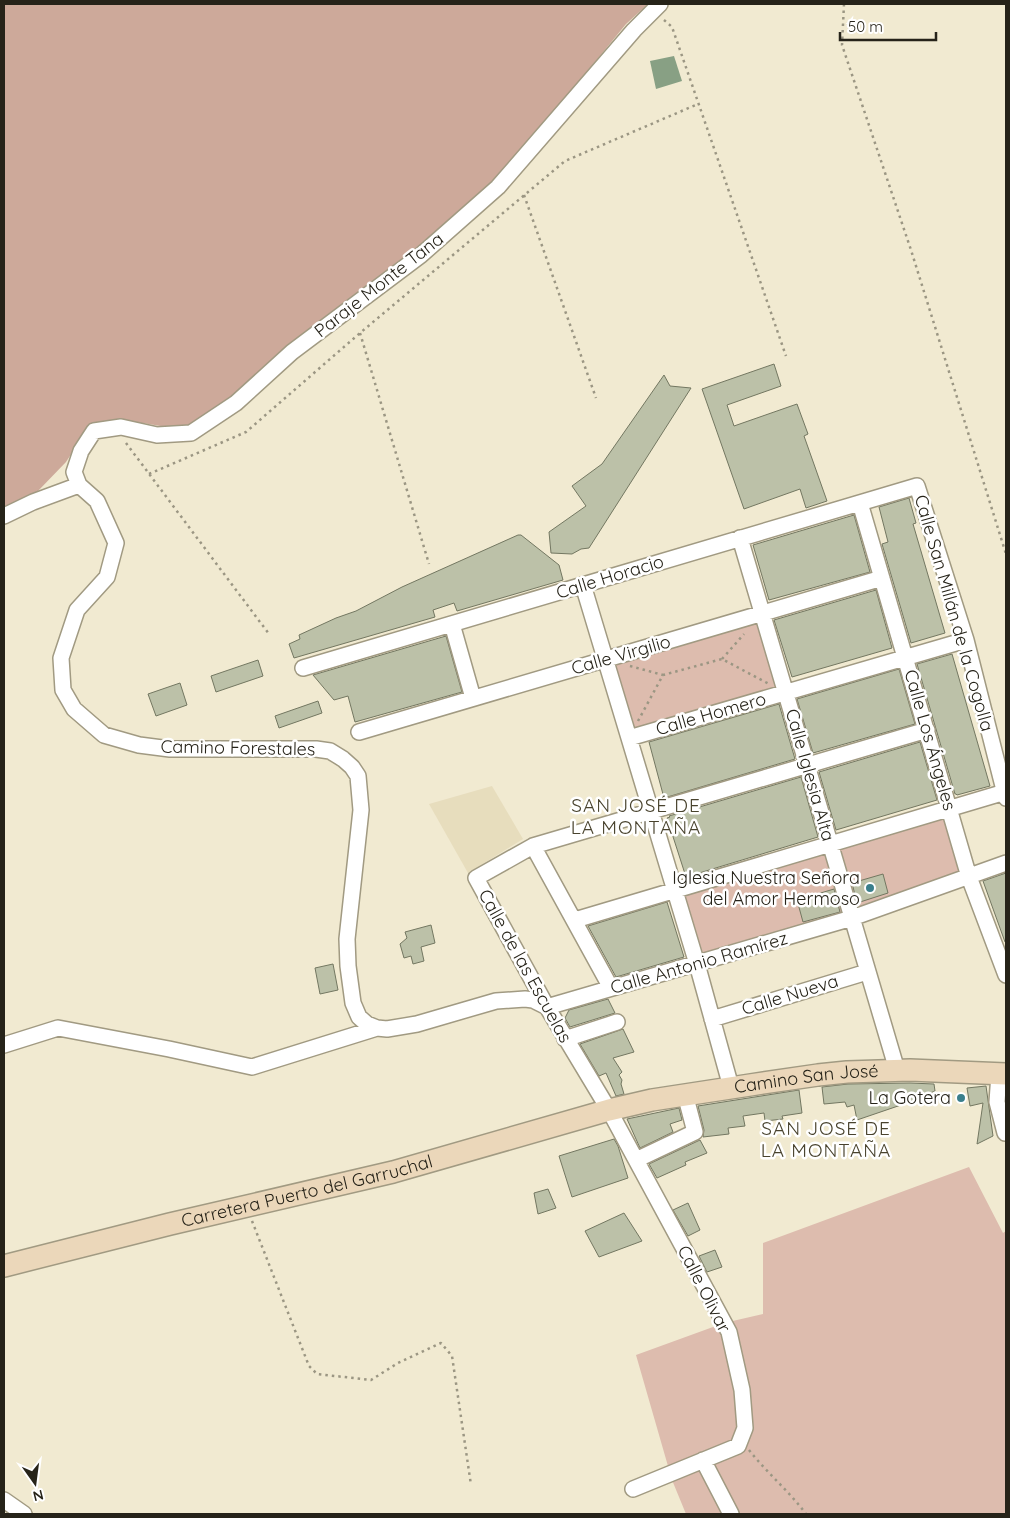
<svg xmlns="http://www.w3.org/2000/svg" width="1010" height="1518" font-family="Quicksand,sans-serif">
<rect width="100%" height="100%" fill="#f1ead1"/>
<path fill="#e7ddbd" d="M492 786 523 839 468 873 429 804Z"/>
<path fill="#ddbcae" d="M763 613 786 693 629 738 606 660Z
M950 809 969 877 697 964 675 890Z
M969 1167 1003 1233 1006 1231V1514H686L672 1480 636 1355 724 1323 763 1314V1243Z"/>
<path fill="#cda99a" d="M4 4H648L626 24 497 182 438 236 205 421 184 430 143 423H111L83 436 66 462 38 491 4 508Z"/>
<path fill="#88a084" d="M674 56 682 81 656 89 650 61Z"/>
<path fill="#bcc1a8" stroke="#737761" d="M774 364 781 386 727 405 734 426 797 404 808 434 804 436 827 501 806 508 800 489 744 509 702 389Z
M664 375 670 386 691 388 589 548 581 549 572 554 551 553 549 532 586 506 572 486 602 464Z
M909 498 916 523 913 524 945 633 911 643 882 544 888 542 879 507Z
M854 515 870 572 769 600 753 545Z
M518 535H521L559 565 563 580 457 611 454 603 433 610 435 617 294 658 289 644 300 639 299 635 336 618 356 611 402 587Z
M876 590 892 648 792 677 774 620Z
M446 636 462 692 355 722 348 696 334 700 313 675Z
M952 654 990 786 957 795 956 794H955L917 664Z
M258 660 263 676 216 692 211 676Z
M899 669 915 724 813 753 797 699Z
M180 683 187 705 156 716 148 694Z
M318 701 322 713 279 728 275 716Z
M779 704 795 759 664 798 649 742Z
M920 742 937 800 836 830 819 772Z
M801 777 818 837 686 877 667 818 670 817 669 816Z
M1006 873V942H1005L983 881Z
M883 874 888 893 857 903 852 883Z
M834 889 840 912 803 922 797 900Z
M667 902 684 957 616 977 588 926Z
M431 925 435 943 421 947 424 961 413 964 411 956 404 958 400 944 407 938 405 932Z
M333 964 338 990 320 994 315 968Z
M608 999 615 1013 570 1027 565 1018 569 1010Z
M623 1029 634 1052 613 1058 622 1072 619 1075 622 1080 621 1084 624 1094 616 1096 606 1073 599 1076 580 1044Z
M910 1083 934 1084 935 1091 901 1105 857 1120 854 1105 847 1107 845 1102 824 1104 822 1087 848 1084Z
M986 1086 993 1136 977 1144 983 1103 970 1106 967 1088Z
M799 1090 802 1113 782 1116 783 1119 765 1121 764 1113 743 1116 745 1126 728 1128 729 1134 703 1137 704 1130 698 1106Z
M679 1108 682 1120 670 1124 673 1132 640 1148 627 1119Z
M614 1139 618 1146 628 1178 572 1197 559 1156Z
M700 1140 707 1153 685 1162 686 1165 657 1178 649 1164Z
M548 1189 556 1208 538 1214 534 1193Z
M688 1203 700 1230 688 1236 673 1210Z
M624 1213 642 1241 599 1257 585 1231Z
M715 1250 722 1267 707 1272 699 1256Z"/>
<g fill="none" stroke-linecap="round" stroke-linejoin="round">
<g stroke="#a19a82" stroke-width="18">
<path id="street" d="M860 503 969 877 1006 975
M4 516 33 502 79 485
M740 538 897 1070
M583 585 697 964 731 1087
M452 624 473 698
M303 668 917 486 966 640 1006 798
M359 732 882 578
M629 738 966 640
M533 846 611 988
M575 920 1005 792
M547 1007 533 1000 525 999 496 1001 417 1024 387 1029 377 1028 367 1024 359 1017 353 1003 348 966 347 939 361 810 358 776 352 767 343 759 330 751 316 749H170L139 745 104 735 74 709 63 690 61 658 77 610 107 577 116 543 97 501 79 485 74 472 81 451 94 431 121 427 157 435 191 433 236 403 292 352 421 255 498 187 634 30 660 4
M547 1007 852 918 1006 863
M712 1019 867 972
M565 1039 617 1022
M4 1045 58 1028 169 1049 252 1067 377 1028
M999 1074 997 1102 1005 1133
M636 1160 695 1132 685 1094
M703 1460 731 1514
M633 1489 738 1446 745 1428 742 1390 729 1332 609 1110 547 1007 476 878 533 846 927 730
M4 1500 24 1514"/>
</g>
<g stroke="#a19a82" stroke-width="24">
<g id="secondary">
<path id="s1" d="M4 1266 170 1224 393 1172 609 1110 652 1100 750 1085 818 1075 847 1072 910 1070 1006 1074"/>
</g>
</g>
<path stroke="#9b9683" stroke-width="2.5" stroke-dasharray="2.5 4" stroke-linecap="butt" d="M844 4 842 45 911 250 1006 554
M664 20 672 27 786 356
M524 195 596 398
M360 333 429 564
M126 443 269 634
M149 474 246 432 360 333 565 161 698 104
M722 659 744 634
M630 666 663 675
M638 721 663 675 722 659 769 684
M252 1221 309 1366 317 1374 371 1380 398 1363 441 1343 452 1356 471 1485
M749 1450C767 1473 789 1491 806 1514"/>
<use href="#street" stroke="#fff" stroke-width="15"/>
<use href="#secondary" stroke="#ebd7ba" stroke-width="21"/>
</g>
<g fill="#3a7f8c" stroke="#fff" stroke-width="2">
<circle cx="870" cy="888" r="5"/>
<circle cx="961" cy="1098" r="5"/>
</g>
<g text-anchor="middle" stroke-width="5" stroke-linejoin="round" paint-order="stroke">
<g font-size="18" fill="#262319" stroke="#fff">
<text transform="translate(379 285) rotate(-38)" y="6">Paraje Monte Tana</text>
<text transform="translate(610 577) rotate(-17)" y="6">Calle Horacio</text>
<text transform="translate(954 613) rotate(74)" y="6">Calle San Millán de la Cogolla</text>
<text transform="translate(621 655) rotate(-16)" y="6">Calle Virgilio</text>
<text transform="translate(711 714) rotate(-16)" y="6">Calle Homero</text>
<text transform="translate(930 740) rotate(74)" y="6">Calle Los Ángeles</text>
<text transform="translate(238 748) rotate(1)" y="6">Camino Forestales</text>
<text transform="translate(810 775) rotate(74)" y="6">Calle Iglesia Alta</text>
<text transform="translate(699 963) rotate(-16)" y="6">Calle Antonio Ramírez</text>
<text transform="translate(525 966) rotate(61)" y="6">Calle de las Escuelas</text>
<text transform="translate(790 995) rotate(-17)" y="6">Calle Nueva</text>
<text dy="6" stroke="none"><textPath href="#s1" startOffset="825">Camino San José</textPath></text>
<text dy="6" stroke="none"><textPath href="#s1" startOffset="312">Carretera Puerto del Garruchal</textPath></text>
<text transform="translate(704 1289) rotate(63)" y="6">Calle Olivar</text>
</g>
<g font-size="18" fill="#262319" stroke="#fff" text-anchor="end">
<text x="860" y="884">Iglesia Nuestra Señora<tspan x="860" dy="21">del Amor Hermoso</tspan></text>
<text x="951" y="1104">La Gotera</text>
</g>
<g font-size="19" letter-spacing="1" fill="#49432e" stroke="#fff">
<text x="636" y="812">SAN JOSÉ DE<tspan x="636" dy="22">LA MONTAÑA</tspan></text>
<text x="826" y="1135">SAN JOSÉ DE<tspan x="826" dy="22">LA MONTAÑA</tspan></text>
</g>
</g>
<rect width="1010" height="1518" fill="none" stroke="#262319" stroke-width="10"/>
<g transform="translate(35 1483) rotate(166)" stroke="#ffffff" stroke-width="4" paint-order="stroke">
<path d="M0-4L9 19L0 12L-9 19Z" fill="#262319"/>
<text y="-8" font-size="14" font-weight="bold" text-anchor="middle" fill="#262319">N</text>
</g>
<path d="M840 32v8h96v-8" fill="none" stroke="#262319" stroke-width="2.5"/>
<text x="848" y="32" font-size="15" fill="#262319" stroke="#ffffff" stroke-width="4" paint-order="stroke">50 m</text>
</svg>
